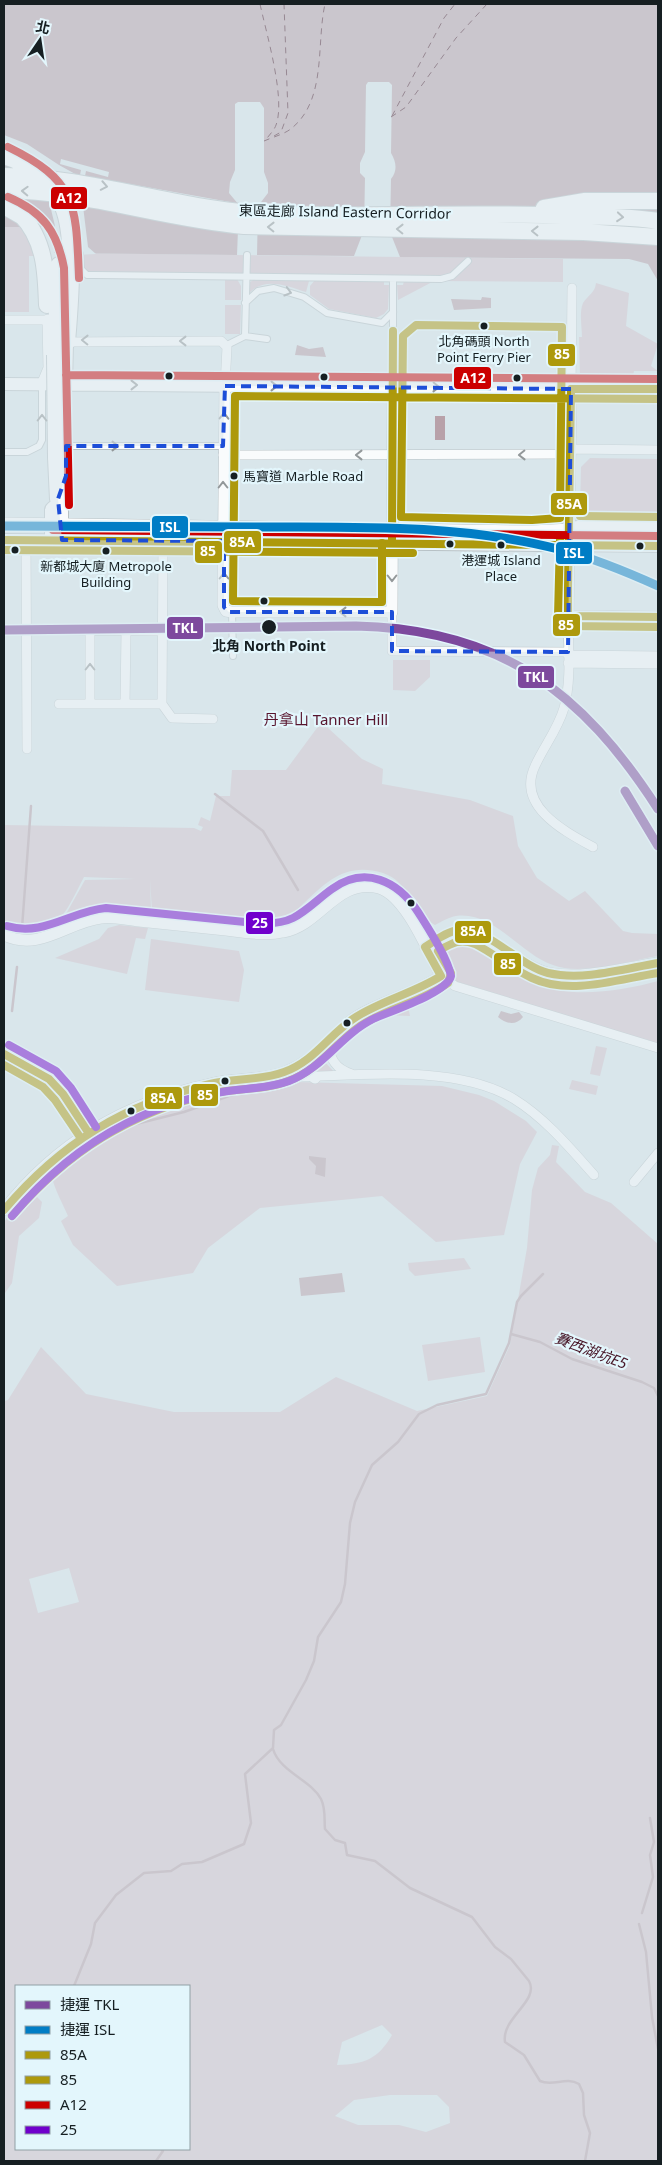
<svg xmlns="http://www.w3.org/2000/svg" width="662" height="2165" font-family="'Noto Sans','Noto Sans TC',sans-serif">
<rect width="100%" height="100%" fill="#d9e6eb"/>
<path fill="#d4c4cc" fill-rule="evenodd" d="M4 227H25L39 256H29V312H4Z
M73 253 563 259V282L434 281 398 300 397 285H403L404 281H384V285H389L388 309 384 314 376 318 329 309 310 295V286L315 280 309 281 306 292C286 286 265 276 248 294L249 283 253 280 237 279 241 286V300H225V279L73 277Z
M596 283 629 293 626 326 658 344 651 366 658 371H634L633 376 629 378H586L580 375 579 337H582C582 328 579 312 583 303 588 295 595 293 596 283Z
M225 305H241L240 334H225Z
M254 372H299L300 375H253Z
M590 458 658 459V519H599V515H587L580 509 581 467Z
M393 660H430V677L415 691 393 690Z
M328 713V728L362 759 383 769 382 784 470 800 513 816 518 846 537 878 569 901 585 891 623 931 632 933 658 934V956C629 961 580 976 553 965 520 954 494 911 456 916 449 917 441 922 435 925 413 913 410 882 383 873 347 862 328 880 304 903 297 910 290 917 279 920 241 929 190 918 152 911L150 879 151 911 147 914C101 906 98 907 59 930L56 925 62 921 85 880 135 879 84 877C68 907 61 932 23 933 16 933 10 934 4 931V825L194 828 201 831 203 827 198 825 201 817 210 821 216 796H230L232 770H286Z
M119 925 148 928 145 939 136 938 127 974 55 958 99 939 108 928Z
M468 938 475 939C496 955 518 974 541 985 572 999 626 990 658 981V1044L455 981 445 954C448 945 459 939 468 938Z
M151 939 239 951 244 970 239 1002 145 990Z
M407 1001 410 1016 386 1015 385 1011Z
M596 1046 607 1048 600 1076 590 1074Z
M322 1052 325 1062 335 1073 312 1070 308 1064Z
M572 1080 598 1086 596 1095 569 1089Z
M261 1081 442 1086 479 1095 494 1101 526 1121 537 1132 520 1164 504 1235 436 1242 382 1196 260 1208 208 1248 193 1273 117 1286 73 1245 61 1221 68 1216C62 1201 49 1181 51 1164L106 1125 187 1092Z
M552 1145 559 1146 556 1162 585 1192 611 1203 658 1244V2161H4V1401L8 1400 41 1347 86 1394 174 1412H280L336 1377 417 1411 487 1396 510 1345 527 1248 532 1190 538 1168 550 1155ZM69 1568 79 1602 38 1613 29 1579ZM16 1986H189V2149H16ZM382 2025 392 2035C378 2059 365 2064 337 2065L342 2042ZM390 2095H437L449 2107 450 2123 426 2132 399 2125H358L335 2116 354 2100Z
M28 1188 42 1202 39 1218 19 1236 12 1283 5 1293 4 1222Z
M464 1258 471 1269 415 1276 409 1270 408 1263Z
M480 1337 485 1372 428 1381 422 1345Z"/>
<path fill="#b8a1a9" d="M4 4H658V281L648 264 629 259 400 257 390 232 391 179C398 170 396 162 391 153L392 85 389 82H368L366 85 365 152 360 163V173L365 178 364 230 354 256 257 255 258 206 268 193V183L264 172V108L260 102H238L235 104V170L230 182 229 193 239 205 237 255 54 253V227H4Z
M482 297 491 298V308L454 310 451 299 481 300Z
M297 345 309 349 323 347 326 357 295 355Z
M435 416H445V440H435Z
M501 1011 511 1014 519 1012 523 1017C516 1026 506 1024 498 1017Z
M309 1156 326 1158 325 1177 315 1174 316 1166 309 1159Z
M342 1273 345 1292 301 1296 299 1278Z"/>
<path fill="#d9e6eb" d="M4 135 27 144 59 165 77 175H80L81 170 60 164 61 159 109 172 108 177 86 171 85 176 241 204 83 206 88 247 96 254 56 256 55 226 49 201 12 198 21 170 4 149Z"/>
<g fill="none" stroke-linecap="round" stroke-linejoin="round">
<path stroke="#b8a1a9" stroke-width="2.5" d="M215 794 263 831 298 890
M22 928 31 806
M12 1011 17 967
M99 1144 128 1126 184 1112 240 1092
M511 1334 540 1342 572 1359 642 1382 654 1388 658 1396
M273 1749C280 1772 311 1780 321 1799 326 1809 324 1820 325 1829L335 1840 345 1843 347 1855 375 1861 410 1888 472 1917 495 1947 511 1959 529 1981C540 2001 501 2018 505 2042L524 2055 540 2081C553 2087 566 2076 579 2084L583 2093 584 2115 590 2133 585 2161
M642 1913 653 1877 650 1855 654 1842 650 1818
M639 1924 646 1952 652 2017 658 2049
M74 1986 91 1944 95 1923 116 1895 144 1873 171 1871 182 1864 202 1862 244 1844 251 1823 245 1774 273 1748 274 1730 281 1725 306 1680 314 1661 318 1637 341 1602 345 1584 350 1523 355 1502 372 1465 398 1442 419 1414 437 1405 486 1394 509 1343 517 1302 521 1296 543 1274
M156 2161 163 2151 161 2149"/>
<path stroke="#481728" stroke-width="1" stroke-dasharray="6 5" stroke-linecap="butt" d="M260 4C266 32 286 99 276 125 274 131 268 136 265 141
M392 116 444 18 455 4
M391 117 406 107 456 38 487 4
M274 136 281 132 288 113 284 4
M264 141C273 137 285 134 292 128 327 99 316 44 325 4"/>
<g stroke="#b7c1c5" stroke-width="8">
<path id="pedestrian" d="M80 254 81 269 87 275H94L441 279 452 276 468 261
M393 279V331
M245 303 258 291 274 288 304 297 327 313 382 323 393 312
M245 336 267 339
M227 345 245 336 247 255
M66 446H223
M4 452H27L39 446 42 440V385
M232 612 233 656"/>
</g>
<g stroke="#b7c1c5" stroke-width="10">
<path id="minor" d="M4 320H48
M67 342 221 341 227 347 225 386
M571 389 572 288
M570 449 658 450
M223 455 570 454
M4 522 532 530 570 528
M26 540 27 749
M392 612V651L568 652
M568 616C568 645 572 679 564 708 558 729 544 746 535 766 516 806 564 831 593 847
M62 630 163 631
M568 655 658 656
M568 663 658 664
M59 704H162
M90 704V631
M125 704 126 631
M162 704 163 541
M162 704 172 718 213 719
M441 976 455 986 658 1048
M329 1042C329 1058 335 1069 352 1074
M274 1078C345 1077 452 1061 514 1099 545 1118 570 1148 594 1175
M634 1182 658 1153"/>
</g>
<g stroke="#b7c1c5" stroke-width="12">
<path id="tertiary" d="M42 385 49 368 48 320
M225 386 223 605 226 611 232 612H392L393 386
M571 389 568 616 658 617
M63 493 66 476V385
M4 935C40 952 67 922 101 918 113 916 127 920 139 921 168 924 197 927 226 930 244 932 265 936 283 932 320 926 337 877 379 888 406 896 428 952 441 976 415 994 383 1000 356 1017 349 1021 345 1027 339 1032 323 1048 306 1064 285 1072 261 1081 234 1078 210 1084 127 1102 56 1143 4 1210
M425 947C436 941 448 932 460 930 483 927 520 967 548 973 584 980 623 968 658 963
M4 1054 49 1079 63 1094 88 1132
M303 1064 308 1073 315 1078"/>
</g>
<g stroke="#b7c1c5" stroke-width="14">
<path id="secondary" d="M4 384 658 389
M66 385 67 342
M58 499 62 511V540
M570 528 587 526 658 527
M4 540 658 546"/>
</g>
<g stroke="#b7c1c5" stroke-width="18">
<path id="motorway" d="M4 156C28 163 54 184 63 207 76 239 70 306 67 342
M4 176C89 177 169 207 254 213 360 219 466 211 572 216 601 217 629 216 658 221
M4 190C86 191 163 219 244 226L584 232 658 237
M4 206 30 221
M544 208 585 201H658
M21 215C45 240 46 272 47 305
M55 355 59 265
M56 457 58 499
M53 540V510L59 505"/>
</g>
<use href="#pedestrian" stroke="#f9fbfc" stroke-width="6"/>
<use href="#minor" stroke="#f9fbfc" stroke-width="9"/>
<use href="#tertiary" stroke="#f9fbfc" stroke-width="11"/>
<use href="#secondary" stroke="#f9fbfc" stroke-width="12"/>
<use href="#motorway" stroke="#f9fbfc" stroke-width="16"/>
<g stroke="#b7c1c5" stroke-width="18" stroke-linecap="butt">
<path id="motorway-bridge" d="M55 355 56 457"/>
</g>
<use href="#motorway-bridge" stroke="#f9fbfc" stroke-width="16"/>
<g stroke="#e3f6fc" stroke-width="11">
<path id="bus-1" d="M658 389H571L568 588V616L658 617
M4 540 658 546
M392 543 393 331
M4 1054 49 1079 63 1094 88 1132
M4 1210C61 1143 124 1104 210 1084 234 1078 260 1081 284 1072 315 1061 330 1033 356 1017 383 1000 414 993 441 976L425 947C435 941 447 931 459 930 488 927 519 966 548 973 583 981 623 969 658 963"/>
</g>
<g stroke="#e3f6fc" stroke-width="11">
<path id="bus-2" d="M416 325 562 327 560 518 532 520 401 517 403 336Z
M580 516 658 517
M560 538 558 616 562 624 568 626 658 627
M382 543V602L233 601 235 396 658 399
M4 550 413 553
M4 1065 43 1087 55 1100 80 1137
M12 1216C67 1152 130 1112 214 1093 239 1088 265 1090 288 1081 319 1070 334 1044 360 1026 387 1008 421 1002 448 983L451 973 438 951C452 943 460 938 475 944 495 954 512 969 532 978 570 996 619 979 658 973"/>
</g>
<g stroke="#e3f6fc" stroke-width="11">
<path id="bus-3" d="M8 147C78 181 76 206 79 278
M8 197C43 212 57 231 64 268L69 505
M66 375 658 379
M53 530 658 536"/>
</g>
<g stroke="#e3f6fc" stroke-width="11">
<path id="bus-4" d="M7 926C43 937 71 911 106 908L255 923C268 924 281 924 293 918 307 911 319 898 332 889 365 865 398 881 418 912 428 928 448 958 451 976 447 993 390 1011 373 1019 341 1035 323 1068 289 1081 267 1089 244 1088 222 1092 189 1097 154 1109 125 1124 80 1147 44 1178 12 1216
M9 1045 56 1071 71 1088 96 1127"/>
</g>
<use href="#bus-1" stroke="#ad990c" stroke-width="8"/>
<use href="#bus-2" stroke="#ad990c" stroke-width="8"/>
<use href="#bus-3" stroke="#c00" stroke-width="8"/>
<use href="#bus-4" stroke="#7000cc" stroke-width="8"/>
<g stroke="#e3f6fc" stroke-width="12">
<path id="metro-1" d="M4 630 356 626C500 629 582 691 658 809
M625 791 658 846"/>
</g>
<g stroke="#e3f6fc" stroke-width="12">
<path id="metro-2" d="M4 526C87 526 171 527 254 527 357 527 462 524 562 550 596 559 627 572 658 586"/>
</g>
<use href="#metro-1" stroke="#7d499d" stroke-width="9"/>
<use href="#metro-2" stroke="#007dc5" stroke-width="9"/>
</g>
<defs><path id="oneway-chevron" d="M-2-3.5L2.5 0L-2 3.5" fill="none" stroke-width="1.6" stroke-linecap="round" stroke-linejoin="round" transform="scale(1.25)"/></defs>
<g stroke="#93989a">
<use href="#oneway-chevron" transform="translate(104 186) rotate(11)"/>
<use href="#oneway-chevron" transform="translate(25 191) rotate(-178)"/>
<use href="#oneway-chevron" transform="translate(620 217) rotate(5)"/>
<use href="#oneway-chevron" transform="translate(271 227) rotate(-179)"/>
<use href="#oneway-chevron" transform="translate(400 229) rotate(-179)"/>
<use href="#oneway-chevron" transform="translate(535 231) rotate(-179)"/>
<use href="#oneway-chevron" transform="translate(288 292) rotate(16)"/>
<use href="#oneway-chevron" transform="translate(85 340) rotate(-179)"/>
<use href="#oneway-chevron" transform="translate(183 341) rotate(-180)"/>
<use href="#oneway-chevron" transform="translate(134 385)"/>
<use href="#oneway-chevron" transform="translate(274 386)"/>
<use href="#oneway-chevron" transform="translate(436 387) rotate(1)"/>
<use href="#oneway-chevron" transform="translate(224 416) rotate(-89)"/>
<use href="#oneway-chevron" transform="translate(42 418) rotate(-90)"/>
<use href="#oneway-chevron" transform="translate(115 446)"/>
<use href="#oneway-chevron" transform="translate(359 455) rotate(-180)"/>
<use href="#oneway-chevron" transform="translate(522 455) rotate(179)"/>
<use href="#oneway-chevron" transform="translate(223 485) rotate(-90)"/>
<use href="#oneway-chevron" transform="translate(224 576) rotate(-90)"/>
<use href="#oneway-chevron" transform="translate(392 578) rotate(90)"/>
<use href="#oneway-chevron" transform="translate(343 612) rotate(-180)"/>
<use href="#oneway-chevron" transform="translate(90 667) rotate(-90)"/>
</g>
<path d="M0 0H662V2165H0ZM225 386 571 389 568 652 392 651V612H229L224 607V541L62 540 58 499 66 476V446H223Z" fill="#d9e6eb" fill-opacity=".55" fill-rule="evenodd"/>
<path fill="none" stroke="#1d4ed8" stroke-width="4" stroke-dasharray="10 6" stroke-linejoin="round" d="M225 386 571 389 568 652 392 651V612H229L224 607V541L62 540 58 499 66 476V446H223Z"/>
<g fill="#161f22" stroke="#e3f6fc" stroke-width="2">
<circle cx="484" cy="326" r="4.5"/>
<circle cx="169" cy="376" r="4.5"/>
<circle cx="324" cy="377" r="4.5"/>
<circle cx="517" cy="378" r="4.5"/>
<circle cx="234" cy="476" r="4.5"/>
<circle cx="450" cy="544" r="4.5"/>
<circle cx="501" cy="545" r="4.5"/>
<circle cx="640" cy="546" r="4.5"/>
<circle cx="15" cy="550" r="4.5"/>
<circle cx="106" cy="551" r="4.5"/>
<circle cx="264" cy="601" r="4.5"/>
<circle cx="269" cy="627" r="8"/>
<circle cx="411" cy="903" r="4.5"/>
<circle cx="347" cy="1023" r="4.5"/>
<circle cx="225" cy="1081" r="4.5"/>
<circle cx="131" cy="1111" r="4.5"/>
</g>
<g text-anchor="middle" stroke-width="4.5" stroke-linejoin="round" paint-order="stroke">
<g font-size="13" fill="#161f22" stroke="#e3f6fc">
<text x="484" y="346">北角碼頭 North<tspan x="484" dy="16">Point Ferry Pier</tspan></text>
<text x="243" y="481" text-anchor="start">馬寶道 Marble Road</text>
<text x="501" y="565">港運城 Island<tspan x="501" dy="16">Place</tspan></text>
<text x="106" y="571">新都城大廈 Metropole<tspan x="106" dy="16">Building</tspan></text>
</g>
<g font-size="14" fill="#161f22" stroke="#e3f6fc">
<text transform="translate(345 212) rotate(1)" y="5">東區走廊 Island Eastern Corridor</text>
</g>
<g font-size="14" font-weight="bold" fill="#161f22" stroke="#e3f6fc">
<text x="269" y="651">北角 North Point</text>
</g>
<g font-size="15" fill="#58152e" stroke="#e3f6fc">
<text x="326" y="725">丹拿山 Tanner Hill</text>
</g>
<g font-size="15" font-style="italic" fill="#481728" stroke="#e3f6fc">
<text transform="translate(591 1351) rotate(21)" y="5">賽西湖坑E5</text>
</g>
</g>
<g stroke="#e3f6fc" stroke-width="2">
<rect x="50" y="186" width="38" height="24" rx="5" fill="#c00"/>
<rect x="547" y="343" width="29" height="24" rx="5" fill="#ad990c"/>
<rect x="453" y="366" width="39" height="24" rx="5" fill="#c00"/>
<rect x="550" y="492" width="38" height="24" rx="5" fill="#ad990c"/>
<rect x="151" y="515" width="38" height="24" rx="5" fill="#007dc5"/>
<rect x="223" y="530" width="39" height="24" rx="5" fill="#ad990c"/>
<rect x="194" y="540" width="29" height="24" rx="5" fill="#ad990c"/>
<rect x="555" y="541" width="38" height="24" rx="5" fill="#007dc5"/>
<rect x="552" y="613" width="29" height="24" rx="5" fill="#ad990c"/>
<rect x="166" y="616" width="38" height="24" rx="5" fill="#7d499d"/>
<rect x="517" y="665" width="38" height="24" rx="5" fill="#7d499d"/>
<rect x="245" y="911" width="29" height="24" rx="5" fill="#7000cc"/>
<rect x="454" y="920" width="38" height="24" rx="5" fill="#ad990c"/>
<rect x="493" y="952" width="29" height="24" rx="5" fill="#ad990c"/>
<rect x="190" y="1083" width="29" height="24" rx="5" fill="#ad990c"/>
<rect x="144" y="1086" width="39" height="24" rx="5" fill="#ad990c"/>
</g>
<g font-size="14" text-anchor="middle" font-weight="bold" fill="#fff">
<text x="69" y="203">A12</text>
<text x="562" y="359">85</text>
<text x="473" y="383">A12</text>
<text x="569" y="509">85A</text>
<text x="170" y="532">ISL</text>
<text x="242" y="547">85A</text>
<text x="208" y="556">85</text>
<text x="574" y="558">ISL</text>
<text x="566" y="630">85</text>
<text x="185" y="633">TKL</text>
<text x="536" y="682">TKL</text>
<text x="260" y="928">25</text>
<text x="473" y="936">85A</text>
<text x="508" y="969">85</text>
<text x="205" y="1100">85</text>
<text x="163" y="1103">85A</text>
</g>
<rect width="662" height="2165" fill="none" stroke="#161f22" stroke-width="10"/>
<rect x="15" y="1985" width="175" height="165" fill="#e3f6fc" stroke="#91a0a5"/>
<rect x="25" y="2001" width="25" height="8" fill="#7d499d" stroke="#91a0a5"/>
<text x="60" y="2010" font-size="15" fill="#161f22">捷運 TKL</text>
<rect x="25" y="2026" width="25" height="8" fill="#007dc5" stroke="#91a0a5"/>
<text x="60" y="2035" font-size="15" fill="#161f22">捷運 ISL</text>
<rect x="25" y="2051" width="25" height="8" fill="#ad990c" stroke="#91a0a5"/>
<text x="60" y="2060" font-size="15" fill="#161f22">85A</text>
<rect x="25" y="2076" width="25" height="8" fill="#ad990c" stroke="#91a0a5"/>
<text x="60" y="2085" font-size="15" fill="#161f22">85</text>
<rect x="25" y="2101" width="25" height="8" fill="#cc0000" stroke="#91a0a5"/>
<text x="60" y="2110" font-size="15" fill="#161f22">A12</text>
<rect x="25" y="2126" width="25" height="8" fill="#7000cc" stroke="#91a0a5"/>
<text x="60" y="2135" font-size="15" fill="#161f22">25</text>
<g transform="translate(40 40) rotate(13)" stroke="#e3f6fc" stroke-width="4" paint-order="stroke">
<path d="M0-4L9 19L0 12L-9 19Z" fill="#161f22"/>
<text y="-8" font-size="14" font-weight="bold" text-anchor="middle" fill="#161f22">北</text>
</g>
</svg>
